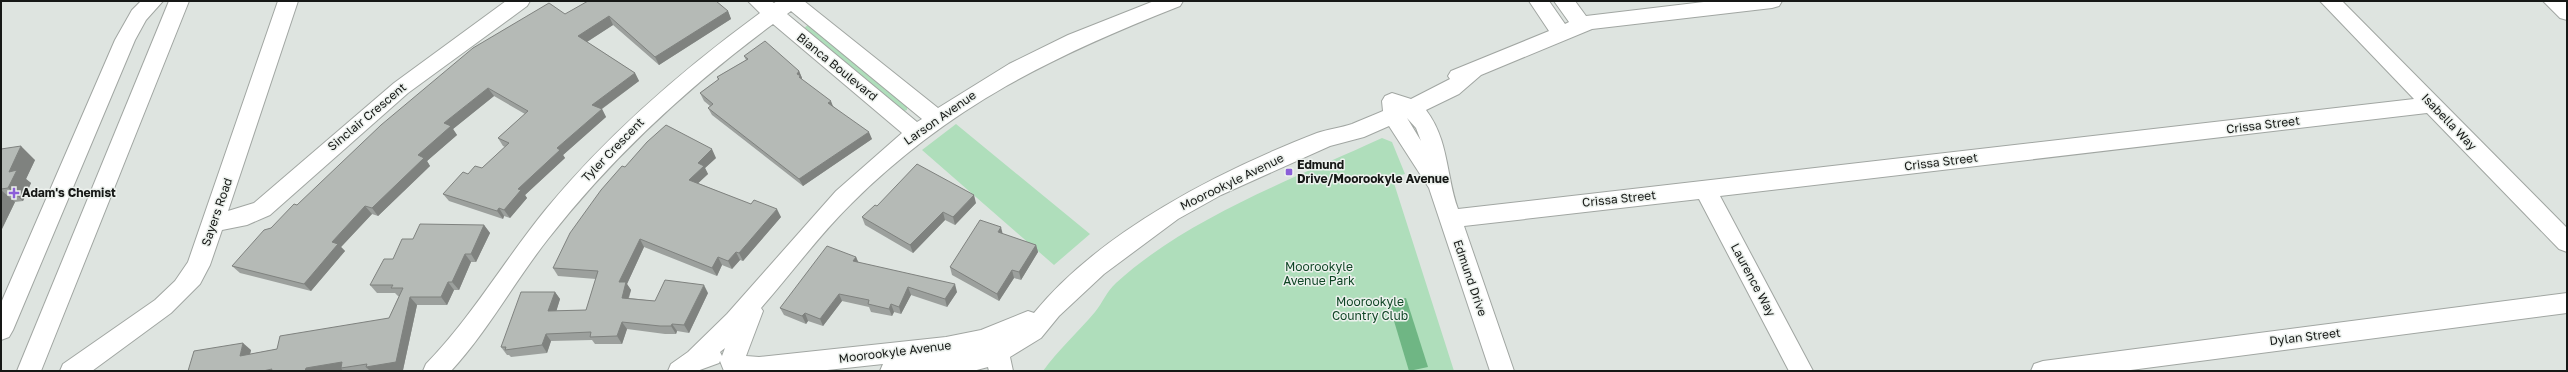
<svg xmlns="http://www.w3.org/2000/svg" width="2568" height="372" font-family="'Golos Text',sans-serif">
<rect width="100%" height="100%" fill="#dee4e0"/>
<path fill="#afdebb" d="M809 24 907 106V110L904 111 803 29Z
M956 124 1090 234 1054 265 922 150Z
M1382 138 1392 142 1405 174 1392 177 1454 371H1043C1058 350 1078 332 1095 312 1103 302 1107 291 1116 283 1187 218 1295 178 1382 138Z"/>
<path fill="#6fb684" d="M1406 298 1428 367 1409 371 1388 301Z"/>
<g fill="none" stroke-linecap="round" stroke-linejoin="round">
<g stroke="#a1a6a2" stroke-width="2">
<path id="minor" d="M141 1H163L146 20 135 40 13 330 9 337 1 340V303L115 40 132 10Z
M278 1H298L228 211 254 203 394 83 506 1H530L527 6 408 93 270 215 247 225 222 230 210 265 200 284 171 313 92 371H60L63 364 155 300 175 281 188 262Z
M748 1H771L774 3 777 1H804L938 108 1009 64 1068 35 1154 1H1183L1180 6C1053 56 951 105 852 203 819 235 792 273 761 308L763 311 746 356 759 357 946 337 981 330 1028 311 1034 313C1101 231 1219 171 1317 133 1328 129 1341 128 1352 124 1362 120 1373 115 1383 111L1382 101 1385 96 1392 93 1411 99 1450 79 1448 76 1451 71 1549 31 1529 1H1549L1565 24 1569 22 1554 1H1575L1586 16 1712 1H1782L1779 6 1772 8 1592 29 1481 75 1459 94 1426 110C1449 140 1446 176 1458 209L2414 99 2320 1H2342L2567 228V252L2559 249 2427 113 1720 196 1813 371H1789L1699 199 1464 226 1514 371H1490L1429 188 1389 126 1364 137 1330 146 1221 195 1178 219 1104 274 1059 316 1041 338 1010 357 1013 371H989L988 367 973 371H880L883 364 818 371H724L720 361 719 363 697 371H668L671 364 688 352 727 314 836 191 902 133 773 24C688 87 613 156 548 239 514 282 488 331 451 371H423L426 364C472 317 505 259 547 208 609 133 681 71 760 13ZM791 11 922 119 917 122 787 14ZM1407 118 1416 128 1421 141ZM725 348 722 356 720 352Z
M2543 1H2566L2567 20 2560 18Z
M2567 293V313L2123 371H2031L2034 364 2043 361Z"/>
</g>
<g stroke="#a1a6a2" stroke-width="2">
<path id="major" d="M169 1H189L41 371H17Z"/>
</g>
<use href="#minor" fill="#fff" fill-rule="evenodd"/>
<use href="#major" fill="#fff" fill-rule="evenodd"/>
</g>
<path fill="#9ca09d" d="M728 11 731 19 659 65 613 25 587 42 635 73 639 81 602 109 606 117 563 155 565 158 525 195 527 198 510 218 504 216 503 219 449 201 443 194 468 174 482 168 505 147 503 146 498 138 525 114 494 96 453 129 457 135 427 161 430 166 378 216 372 214 341 247 345 251 311 291 240 273 232 266 271 228 297 205 565 14Z
M744 56 799 71 802 78V80L872 139 803 186 712 115 708 108 710 106 704 101 700 93 718 80 717 77 746 60Z
M1 149 35 160 26 179 31 183 23 201 15 202 1 231Z
M716 158 705 168 708 174 698 183 781 217 743 261 740 260 732 269 722 265 717 276 644 247 627 284 631 290 629 298 655 301 708 293 689 333 677 331 676 334H665L627 329 622 344H595L592 340 551 341 547 353 511 357 509 355H507L501 347 555 292 560 299 556 311 586 310 596 279 558 276 553 268 625 167Z
M976 203 955 225 945 220 913 253 865 225 862 217 877 206Z
M484 225 490 233 476 262H471L459 290H454L447 305H417L403 370 396 371H188L251 350 250 354 277 349 389 318 399 296H398L395 293H377L370 285 393 259 413 239Z
M1003 234 1036 245 1038 252 1021 280 1014 278 999 301 952 275 950 267Z
M856 257 859 263 957 292 947 307 911 295 901 314 894 312 892 316 871 312 869 307 842 301 823 326 808 321 806 324 784 315 780 308Z"/>
<path fill="#7f827f" d="M728 11 731 19 659 65 655 57Z
M609 16 613 25 582 45 578 36Z
M799 71 802 78V79L804 84 797 74Z
M635 73 639 81 596 113 592 105Z
M488 88 494 96 453 129 457 135 427 161 430 166 378 216 372 208 418 155 444 123Z
M831 101 834 109 828 103Z
M602 109 606 117 563 155 565 158 525 195 527 198 510 218 504 210 518 189 557 148Z
M869 132 872 139 803 186 799 179Z
M21 146 35 160 26 179 31 183 23 201 8 188 9 172Z
M712 149 716 158 705 168 708 174 693 188 689 180 698 163Z
M1 190 15 202 1 231Z
M974 195 976 203 955 225 953 217Z
M365 206 372 214 341 247 345 251 311 291 304 284 332 242Z
M499 208 504 216 503 219 497 211Z
M777 209 781 217 743 261 739 253Z
M943 212 945 220 913 253 910 245Z
M484 225 490 233 476 262 471 254Z
M1001 227 1003 235 998 232Z
M640 239 644 247 627 284 631 290 626 305 622 298 619 282Z
M1036 245 1038 252 1021 280 1019 272Z
M736 252 740 260 732 269 728 261Z
M465 254 471 262 459 290 452 282Z
M718 257 722 265 717 276 712 268Z
M856 257 859 265 853 261Z
M1012 270 1014 278 999 301 997 294Z
M448 282 454 290 447 305 441 297Z
M955 284 957 292 947 307 945 299Z
M704 285 708 293 689 333 684 325Z
M908 287 911 295 901 314 899 307Z
M555 292 560 299 554 319 548 311Z
M839 294 842 301 823 326 820 319Z
M410 297 417 305 403 370 396 371H370L366 367Z
M891 304 894 312 892 316 889 309Z
M805 313 808 321 806 324 802 316Z
M622 322 627 329 622 344 617 336Z
M672 324 677 331 676 334 671 326Z
M546 334 551 341 547 353 542 345Z
M243 343 251 350 248 363 240 356Z
M342 362 341 368 343 371H305L306 368Z"/>
<path fill="#b5bab6" stroke="#7f827f" d="M588 1H716L728 11 655 57 609 16 578 36 635 73 592 105 602 109 557 148 560 150 518 189 521 190 504 210 499 208 497 211 443 194 463 172 468 174 475 166 482 168 509 143 498 138 528 111 488 88 444 123 451 126 418 155 424 158 372 208 365 206 332 242 338 244 304 284 232 266 264 230 271 228 294 204 297 205 381 125 473 48 549 3 565 14Z
M765 41 799 71 797 74 801 76 799 77 831 101 828 103 869 132 799 179 708 108 713 104 700 93 719 79 717 77 748 59 744 56Z
M666 125 712 149 698 163 704 166 689 180 751 204 754 200 777 209 739 253 736 252 728 261 718 257 712 268 640 239 619 282H626L622 298 655 301 665 280 704 285 684 325 672 324 671 326H660L622 322 617 336 590 337 591 332 546 334 542 345 505 350 506 347H501L521 292H555L548 311 586 310 598 271 553 268 570 233 601 190 622 166 625 167 647 142Z
M21 146 9 172 17 170 8 188 1 189V149Z
M917 164 974 195 953 217 943 212 910 245 862 217 875 205 877 206Z
M980 220 1001 227 998 232 1036 245 1019 272 1012 270 997 294 950 267Z
M420 224 484 225 471 254H465L452 282H448L441 297H410L396 362 366 367 367 364 341 368 342 362 306 368 305 371H271L272 369 263 371H188L194 351 243 343 240 356 277 349 280 336 389 318 403 288H391L393 285H370L384 259H393L402 239H413Z
M827 246 856 257 853 261 955 284 945 299 908 287 899 307 891 304 889 309 868 304 869 300 839 294 820 319 805 313 802 316 780 308Z"/>
<g fill="#8b5ed8" stroke="#ecf1ed" stroke-width="1.5">
<rect x="1285" y="168" width="8" height="8" rx="2"/>
<path d="M12 187h4v4h4v4h-4v4h-4v-4h-4v-4h4z"/>
</g>
<g text-anchor="middle" stroke-width="3" stroke-linejoin="round" paint-order="stroke">
<g font-size="12" fill="#161816" stroke="#ecf1ed">
<text transform="translate(837 67) rotate(39)" y="4">Bianca Boulevard</text>
<text transform="translate(367 117) rotate(-40)" y="4">Sinclair Crescent</text>
<text transform="translate(940 118) rotate(-35)" y="4">Larson Avenue</text>
<text transform="translate(2449 122) rotate(46)" y="4">Isabella Way</text>
<text transform="translate(2263 125) rotate(-7)" y="4">Crissa Street</text>
<text transform="translate(613 150) rotate(-46)" y="4">Tyler Crescent</text>
<text transform="translate(1941 162) rotate(-7)" y="4">Crissa Street</text>
<text transform="translate(1232 182) rotate(-26)" y="4">Moorookyle Avenue</text>
<text transform="translate(1619 199) rotate(-6)" y="4">Crissa Street</text>
<text transform="translate(217 212) rotate(-71)" y="4">Sayers Road</text>
<text transform="translate(1470 278) rotate(71)" y="4">Edmund Drive</text>
<text transform="translate(1753 280) rotate(62)" y="4">Laurence Way</text>
<text transform="translate(2305 337) rotate(-7)" y="4">Dylan Street</text>
<text transform="translate(895 352) rotate(-7)" y="4">Moorookyle Avenue</text>
</g>
<g font-size="12" font-weight="bold" fill="#161816" stroke="#ecf1ed" text-anchor="start">
<text x="1297" y="169">Edmund<tspan x="1297" dy="14">Drive/Moorookyle Avenue</tspan></text>
<text x="22" y="197">Adam's Chemist</text>
</g>
<g font-size="12" fill="#0f4525" stroke="#ecf1ed">
<text x="1319" y="271">Moorookyle<tspan x="1319" dy="14">Avenue Park</tspan></text>
<text x="1370" y="306">Moorookyle<tspan x="1370" dy="14">Country Club</tspan></text>
</g>
</g>
<rect width="2568" height="372" fill="none" stroke="#161816" stroke-width="4"/>
</svg>
